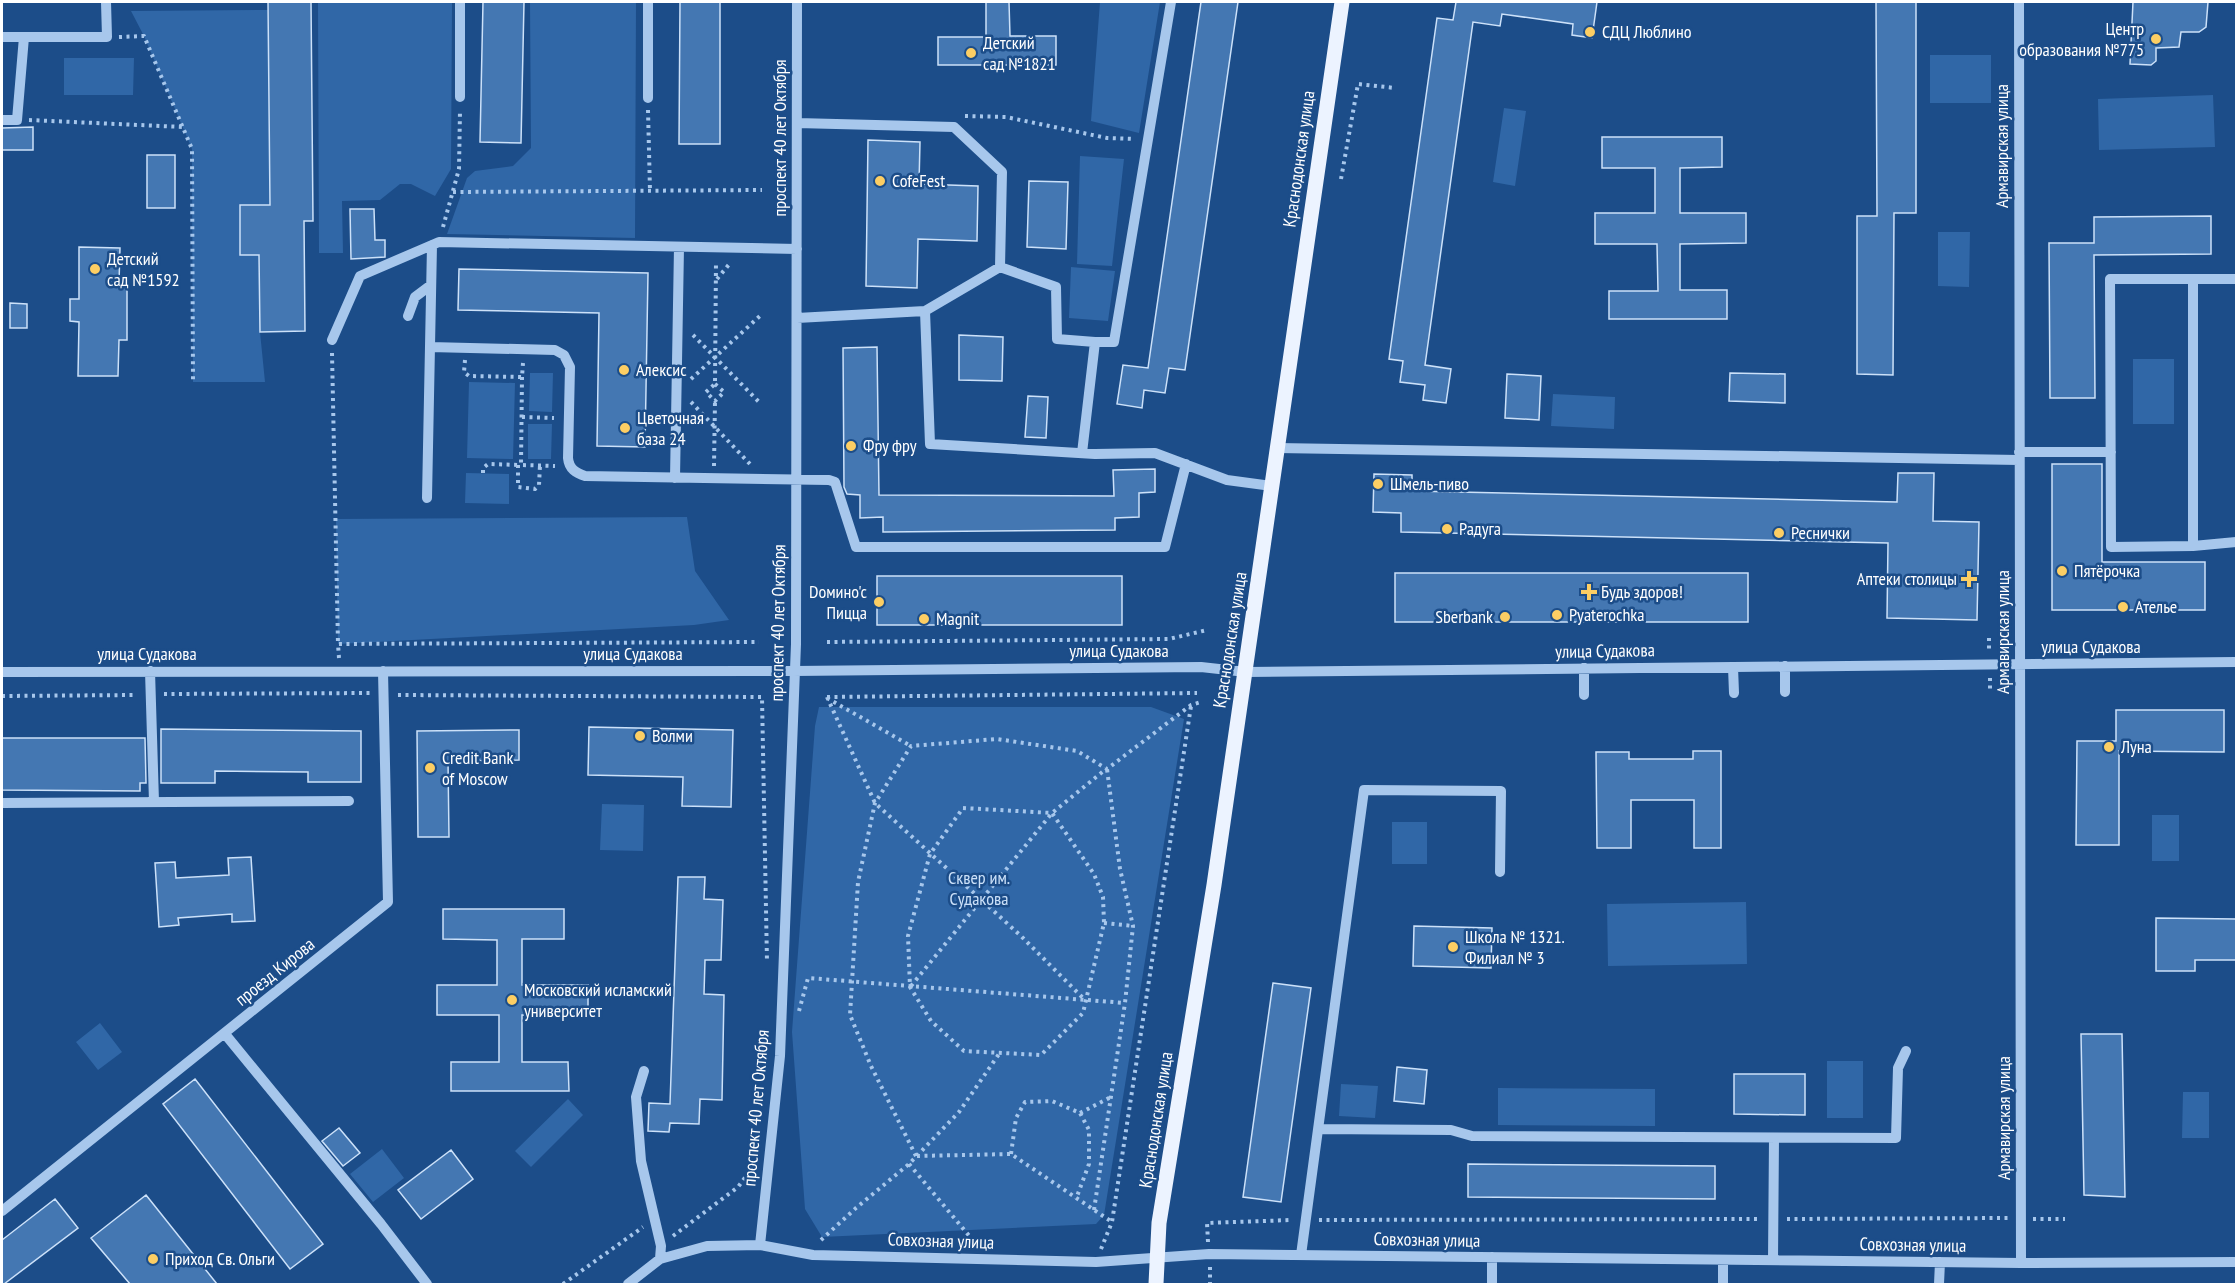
<svg xmlns="http://www.w3.org/2000/svg" width="2238" height="1286" font-family="'PT Sans Narrow',sans-serif">
<rect width="100%" height="100%" fill="#1c4d89"/>
<path fill="#3067a7" d="M318 2H452L451 169 435 196 411 184H400L380 200 342 201 343 253H319Z
M530 2H636L635 238 447 234 467 178 475 171 513 166 531 148Z
M1100 2H1160L1139 133 1091 121Z
M268 10 270 205 240 206V255H259L260 332 265 382H193L192 149 144 36 131 11Z
M1930 55H1991V103H1930Z
M64 58H134L133 95H64Z
M2213 95 2215 147 2099 150 2098 99Z
M1504 108 1526 111 1515 186 1493 182Z
M1080 156 1124 159 1112 266 1077 264Z
M1938 232H1970L1969 287 1938 286Z
M1071 267 1115 271 1108 321 1069 318Z
M2133 359H2174V424H2133Z
M530 373H553L552 412 529 411Z
M469 382 515 383 513 459 467 458Z
M1553 394 1615 397 1614 429 1551 426Z
M528 424H552L551 459H528Z
M466 473 509 474V504L465 503Z
M687 517 695 571 729 620 694 625 338 644 336 519Z
M819 707H1151L1184 719 1104 1215 1096 1224 822 1237 805 1209 792 1032 815 726Z
M602 804 644 805 643 851 600 850Z
M2152 815H2179V861H2152Z
M1392 822H1427V864H1392Z
M1746 902 1747 964 1608 966 1607 904Z
M100 1023 122 1052 98 1070 76 1042Z
M1827 1061H1863V1118H1827Z
M1341 1084 1378 1086 1375 1118 1339 1116Z
M1498 1088 1655 1089V1126L1498 1125Z
M2183 1092H2209V1138H2182Z
M568 1099 583 1115 531 1167 515 1151Z
M382 1149 404 1178 373 1202 350 1174Z"/>
<path fill="#4477b2" stroke="#cce1f9" stroke-width="1.5" d="M268 2H311L313 221H304L305 331 260 332 259 255H240V205H270Z
M483 2H524L521 143 480 142Z
M680 2H720V144H679Z
M986 2H1009L1010 36H1056V65H938V37H986Z
M1201 2H1238L1185 370 1169 368 1165 393 1144 390 1142 408 1117 404 1123 365 1148 368Z
M1456 2H1597L1592 38 1572 35 1573 24 1502 14 1500 26 1473 22 1425 365 1451 369 1446 403 1423 400 1425 385 1400 382 1403 361 1389 359 1437 18 1453 20Z
M1876 2H1916V213H1894L1893 375 1857 374V216H1877Z
M2133 2H2208L2206 27 2199 32H2181L2179 47 2156 48V61L2151 65 2130 64Z
M33 127V150H2V128Z
M1602 137H1722V167L1680 168V213H1746V243L1680 244V290H1727V319H1609V291H1658L1657 244H1595V213H1655V168H1602Z
M868 140 920 142 919 184 978 186 977 241 918 239 917 288 866 286Z
M147 155H175V208H147Z
M1029 181 1068 182 1066 249 1027 247Z
M350 209H374L375 240H385V257L351 259Z
M2211 216V254L2094 255 2095 398H2050L2049 243H2094V217Z
M79 247 120 248 119 283H127V340H119L118 376H78L79 322 70 321V299H79Z
M459 269 648 273 645 447 597 446 599 313 458 310Z
M10 303 27 304V328H10Z
M959 335 1003 337 1002 381 959 380Z
M877 347 879 495 1114 496 1113 470 1155 469V492L1139 493V517L1115 518V530L883 532V517L860 518V495L847 494 844 487 843 348Z
M1730 373 1785 374V403L1729 401Z
M1507 374 1541 376 1539 420 1505 418Z
M1028 396 1048 397 1046 438 1025 437Z
M2052 464H2102V562H2205V610H2052Z
M1898 473H1934L1933 521 1979 522 1977 620 1887 618 1888 543 1401 532V513L1373 512 1374 474 1412 475V491L1897 502Z
M1395 573H1748V622H1395Z
M877 576H1122V625H877Z
M2116 710H2224V752L2119 751V845H2076L2077 741H2116Z
M589 727 733 730 731 807 682 806 683 777 588 775Z
M161 729 361 731V782H308V772L215 771V783H161Z
M519 730V760L448 761 449 837H418L417 731Z
M2 738H145L146 783H140V791L2 790Z
M1693 751H1721V848H1694V800H1631V848H1597L1596 752H1629V759H1693Z
M251 857 255 921 232 922V914L178 918 179 925 159 927 155 863 175 862 176 878 229 875 228 858Z
M678 877H705L704 899 723 900 721 960H705L704 994 724 995 722 1100 700 1099 699 1124 670 1123 669 1132 648 1131 649 1103 670 1104Z
M443 909H564V939H522V985H588V1015H522V1062H568L569 1091H451V1062H499V1015H437V985H497V940L443 939Z
M2156 918 2236 919V960H2195V971H2156Z
M1414 926 1492 928 1491 968 1413 966Z
M1273 983 1311 988 1281 1202 1243 1197Z
M2081 1034H2122L2125 1197 2084 1195Z
M1397 1067 1427 1070 1424 1104 1394 1101Z
M1734 1074H1805V1115L1734 1114Z
M195 1079 323 1244 290 1269 163 1104Z
M339 1128 360 1153 343 1166 322 1141Z
M451 1150 473 1179 421 1219 398 1190Z
M1468 1164 1715 1166V1199L1468 1197Z
M146 1195 217 1284H130L91 1238Z
M55 1199 78 1228 4 1284H2V1240Z"/>
<g fill="none" stroke-linecap="round" stroke-linejoin="round">
<path stroke="#a7c7ec" stroke-width="4" stroke-dasharray="3 4.5" stroke-linecap="butt" d="M119 37 144 36 192 149 193 382
M648 110 650 191
M965 116 1006 117 1107 138 1135 139
M29 120 183 127
M1341 179 1358 84 1395 88
M453 192 762 190
M443 227 459 169 460 111
M717 279 731 262
M693 335 760 403
M332 353 338 644
M465 360 464 372 469 376 522 377 523 363
M522 377 521 465 555 466
M691 379 761 315
M715 384 724 392 715 401 706 392 715 384 716 261
M691 402 750 464
M522 417 554 418
M518 465V487L535 489 539 485 540 465
M714 466 715 401
M483 473V468L488 464 520 465
M1989 638V649
M827 642 1169 639 1207 630
M339 658 338 644 759 642
M1990 678V690
M164 694 370 693
M398 695 762 697 767 962
M2 696 136 695
M827 697 875 803 1021 936 1085 1000
M827 697 1197 693
M827 698 911 746
M963 808 1052 813 1094 874 1103 897 1104 923 1083 1013 1041 1055 964 1051 931 1021 910 987 908 936 930 854Z
M1104 923 1133 926
M911 986 1052 813 1106 769
M799 1011 808 978 1125 1003
M1080 1113 1111 1097
M1011 1154 1016 1118 1025 1102 1052 1101 1080 1113 1089 1130V1164L1076 1199
M916 1156 871 1066 850 1015 858 882 875 803 911 746 997 739 1077 751 1107 769 1191 705 1201 702
M917 1156 1011 1154 1112 1222
M909 1164 971 1238
M1094 1210 1125 1003 1133 926 1120 869 1107 769
M1787 1219 2008 1218
M2033 1219H2065
M1319 1220 1759 1219
M673 1236 738 1187 753 1167
M821 1240 856 1208 909 1164 959 1112 999 1054
M1208 1242 1207 1223 1291 1220
M1101 1249 1112 1222 1191 706
M1210 1267V1284
M563 1284 643 1227"/>
<path stroke="#a7c7ec" stroke-width="10" d="M648 2V98
M2019 2 2021 1263
M2 37H107L106 2
M460 97V2
M2 120H17L24 37
M797 123 954 127 1002 172 1000 267 925 311
M1000 267 1056 287 1057 339 1095 342 1082 453
M2193 279V546
M2236 279H2110L2111 547 2193 546 2236 542
M408 316 415 297 431 285
M797 318 925 311 930 444 1095 454 1155 453 1227 480 1272 486
M332 340 360 276 439 242 797 249
M1095 342H1114L1171 2
M430 347 555 350 564 355 570 367 568 458C569 469 576 473 585 476L829 480 835 482 856 547H1165L1186 464
M1277 448 2019 460
M2019 452H2111
M675 478 679 247
M427 498 432 245
M1733 667 1734 693
M1584 668V695
M150 671 154 802
M2 672 794 671 1201 667 1246 672 2236 662
M1785 692V666
M2 803 349 801
M225 1034 381 1224 427 1284
M644 1071 636 1097 641 1161 661 1246 660 1259
M1318 1129 1451 1130 1472 1136 1896 1138 1898 1068 1906 1051
M2 1211 388 902 383 671
M760 1245 780 1056 796 644 797 2
M1301 1255 1364 790 1501 791 1500 872
M1723 1260V1284
M1773 1260 1774 1138
M628 1284 660 1259 707 1246 760 1245 813 1255 1096 1262 1209 1254 2021 1263 2236 1262
M1492 1284V1257
M1939 1284 1940 1262"/>
<path stroke="#ecf3ff" stroke-width="15" d="M1156 1284 1159 1223 1214 885 1342 2"/>
</g>
<g fill="#fcce64" stroke="#1c4d89" stroke-width="2">
<circle cx="1590" cy="32" r="6"/>
<circle cx="2156" cy="39" r="6"/>
<circle cx="971" cy="53" r="6"/>
<circle cx="880" cy="181" r="6"/>
<circle cx="95" cy="269" r="6"/>
<circle cx="624" cy="370" r="6"/>
<circle cx="625" cy="428" r="6"/>
<circle cx="851" cy="446" r="6"/>
<circle cx="1378" cy="484" r="6"/>
<circle cx="1447" cy="529" r="6"/>
<circle cx="1779" cy="533" r="6"/>
<circle cx="2062" cy="571" r="6"/>
<path d="M1966 570h6v6h6v6h-6v6h-6v-6h-6v-6h6z"/>
<path d="M1586 583h6v6h6v6h-6v6h-6v-6h-6v-6h6z"/>
<circle cx="879" cy="602" r="6"/>
<circle cx="2123" cy="607" r="6"/>
<circle cx="1557" cy="615" r="6"/>
<circle cx="1505" cy="617" r="6"/>
<circle cx="924" cy="619" r="6"/>
<circle cx="640" cy="736" r="6"/>
<circle cx="2109" cy="747" r="6"/>
<circle cx="430" cy="768" r="6"/>
<circle cx="1453" cy="947" r="6"/>
<circle cx="512" cy="1000" r="6"/>
<circle cx="153" cy="1259" r="6"/>
</g>
<g text-anchor="middle" stroke-width="5" stroke-linejoin="round" paint-order="stroke">
<g font-size="18" fill="#fff" stroke="#1c4d89" text-anchor="start">
<text x="2144" y="35" text-anchor="end">Центр<tspan x="2144" dy="21">образования №775</tspan></text>
<text x="1602" y="38">СДЦ Люблино</text>
<text x="983" y="49">Детский<tspan x="983" dy="21">сад №1821</tspan></text>
<text x="892" y="187">CofeFest</text>
<text x="107" y="265">Детский<tspan x="107" dy="21">сад №1592</tspan></text>
<text x="636" y="376">Алексис</text>
<text x="637" y="424">Цветочная<tspan x="637" dy="21">база 24</tspan></text>
<text x="863" y="452">Фру фру</text>
<text x="1390" y="490">Шмель-пиво</text>
<text x="1459" y="535">Радуга</text>
<text x="1791" y="539">Реснички</text>
<text x="2074" y="577">Пятёрочка</text>
<text x="1957" y="585" text-anchor="end">Аптеки столицы</text>
<text x="867" y="598" text-anchor="end">Dомино'с<tspan x="867" dy="21">Пицца</tspan></text>
<text x="1601" y="598">Будь здоров!</text>
<text x="2135" y="613">Ателье</text>
<text x="1569" y="621">Pyaterochka</text>
<text x="1493" y="623" text-anchor="end">Sberbank</text>
<text x="936" y="625">Magnit</text>
<text x="652" y="742">Волми</text>
<text x="2121" y="753">Луна</text>
<text x="442" y="764">Credit Bank<tspan x="442" dy="21">of Moscow</tspan></text>
<text x="1465" y="943">Школа № 1321.<tspan x="1465" dy="21">Филиал № 3</tspan></text>
<text x="524" y="996">Московский исламский<tspan x="524" dy="21">университет</tspan></text>
<text x="165" y="1265">Приход Св. Ольги</text>
</g>
<g font-size="18" fill="#fff" stroke="#1c4d89">
<text transform="translate(780 138) rotate(-90)" y="6">проспект 40 лет Октября</text>
<text transform="translate(2002 146) rotate(-90)" y="6">Армавирская улица</text>
<text transform="translate(1299 159) rotate(-82)" y="6">Краснодонская улица</text>
<text transform="translate(778 623) rotate(-89)" y="6">проспект 40 лет Октября</text>
<text transform="translate(2003 632) rotate(-90)" y="6">Армавирская улица</text>
<text transform="translate(1230 640) rotate(-81)" y="6">Краснодонская улица</text>
<text x="2091" y="653">улица Судакова</text>
<text x="1119" y="657">улица Судакова</text>
<text transform="translate(1605 651) rotate(-1)" y="6">улица Судакова</text>
<text x="147" y="660">улица Судакова</text>
<text x="633" y="660">улица Судакова</text>
<text transform="translate(275 972) rotate(-39)" y="6">проезд Кирова</text>
<text transform="translate(756 1108) rotate(-85)" y="6">проспект 40 лет Октября</text>
<text transform="translate(2004 1118) rotate(-90)" y="6">Армавирская улица</text>
<text transform="translate(1156 1120) rotate(-81)" y="6">Краснодонская улица</text>
<text transform="translate(1427 1240) rotate(1)" y="6">Совхозная улица</text>
<text transform="translate(941 1241) rotate(2)" y="6">Совхозная улица</text>
<text transform="translate(1913 1245) rotate(1)" y="6">Совхозная улица</text>
</g>
<g font-size="18" fill="#cce1f9" stroke="#1c4d89">
<text x="979" y="884">Сквер им.<tspan x="979" dy="21">Судакова</tspan></text>
</g>
</g>
<rect width="2238" height="1286" fill="none" stroke="#ffffff" stroke-width="6"/>
</svg>
